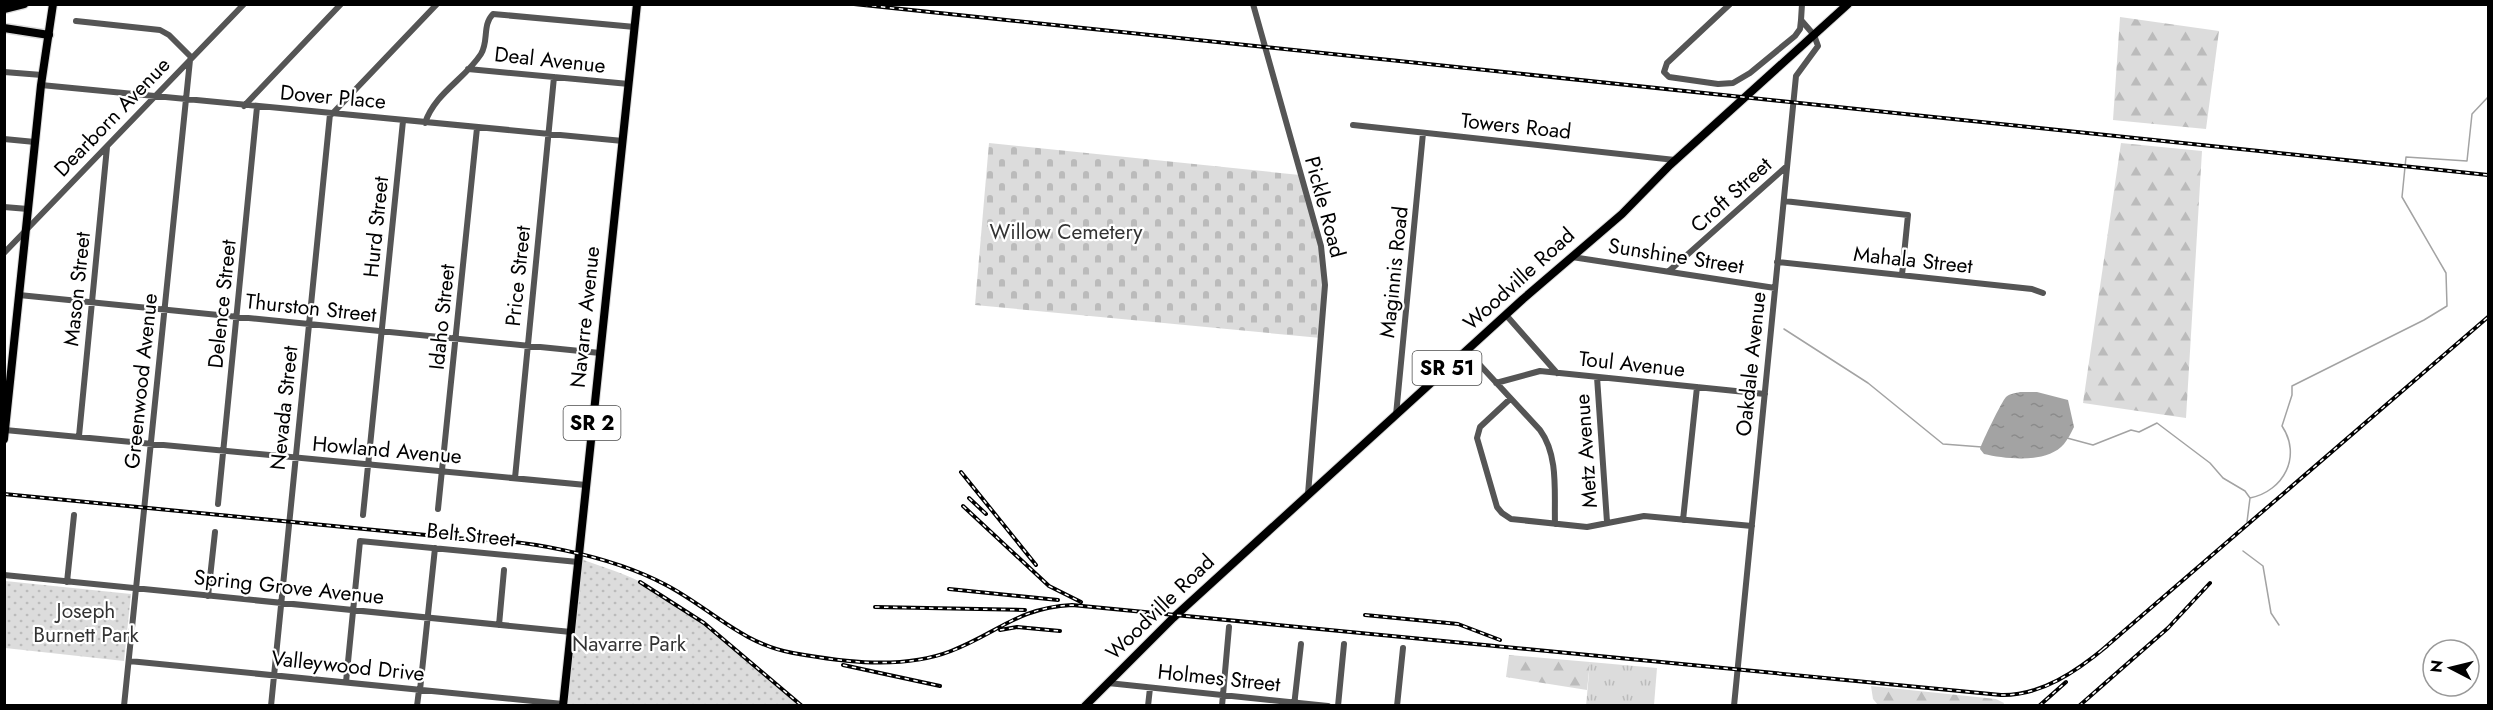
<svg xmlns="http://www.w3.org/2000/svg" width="2493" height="710" font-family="Jost,sans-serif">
<defs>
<pattern id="grass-tufts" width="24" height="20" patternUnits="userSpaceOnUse" patternTransform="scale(1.5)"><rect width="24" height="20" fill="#dcdcdc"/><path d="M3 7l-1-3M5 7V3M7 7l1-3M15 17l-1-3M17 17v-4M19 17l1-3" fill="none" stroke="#bbb"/></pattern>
<pattern id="forest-firs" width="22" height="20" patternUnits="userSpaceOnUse" patternTransform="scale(1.5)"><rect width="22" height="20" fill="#dcdcdc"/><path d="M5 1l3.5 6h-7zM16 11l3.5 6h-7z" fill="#bbb"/></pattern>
<pattern id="cemetery-stones" width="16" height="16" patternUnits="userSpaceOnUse" patternTransform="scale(1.5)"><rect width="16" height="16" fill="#dcdcdc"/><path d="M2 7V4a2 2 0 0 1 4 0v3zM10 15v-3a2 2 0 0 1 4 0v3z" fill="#bbb"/></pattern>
<pattern id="park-dots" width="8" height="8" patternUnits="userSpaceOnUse" patternTransform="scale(1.5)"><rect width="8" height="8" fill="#dcdcdc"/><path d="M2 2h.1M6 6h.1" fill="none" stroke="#bbb" stroke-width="1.8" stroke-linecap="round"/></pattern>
<pattern id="water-ripples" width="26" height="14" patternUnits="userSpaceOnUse" patternTransform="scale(1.5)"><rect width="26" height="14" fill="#a3a3a3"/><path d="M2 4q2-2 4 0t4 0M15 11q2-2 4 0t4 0" fill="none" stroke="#8b8b8b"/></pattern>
</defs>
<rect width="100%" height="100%" fill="#fff"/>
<path fill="url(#grass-tufts)" d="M1590 662 1657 668 1654 705 1586 706Z"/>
<path fill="url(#forest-firs)" d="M2120 17 2219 31 2206 129 2113 120Z
M2121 143 2202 151 2186 418 2083 403Z
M1509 655 1590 662 1587 690 1506 677Z
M1871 686 1996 699 2004 703 2003 706 1878 705 1873 699Z"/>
<path fill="url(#cemetery-stones)" d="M989 143 1300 175 1324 267 1321 338 975 305Z"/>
<path fill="url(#park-dots)" d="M578 558C602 567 628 574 650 587 706 618 754 664 802 705L563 706Z
M5 581 131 594 124 661 5 648Z"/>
<path fill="url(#water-ripples)" d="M2020 392H2037L2068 400 2074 427C2071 433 2068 439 2064 444 2047 464 2006 459 1984 454L1980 449C1982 442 2002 401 2006 397 2009 394 2016 393 2020 392Z"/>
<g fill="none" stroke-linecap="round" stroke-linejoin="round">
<path stroke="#a3a3a3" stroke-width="1.5" d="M1784 329 1868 383 1943 444 1982 447
M2067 438 2093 445 2131 430 2139 432 2157 423 2210 463 2223 478 2245 491 2250 498 2247 522
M2250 498C2284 491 2302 456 2282 426L2292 395V386L2424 320 2447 306 2446 273 2402 197 2406 157 2467 161 2472 114 2488 97
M2243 551 2263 566 2271 613 2279 625"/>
<g stroke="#dbdbdb" stroke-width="10">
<path id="major" d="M4 439 41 85 53 4
M563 706 637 4
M1085 706 1173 618 1523 299 1622 214 1670 165 1848 4"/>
</g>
<g stroke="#dbdbdb" stroke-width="11">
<path id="highway" d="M4 9 24 4
M4 28 49 35"/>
</g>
<path stroke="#555" stroke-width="6" d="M1253 4 1321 246 1325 285 1308 494
M1730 4 1667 63 1664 72 1669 77 1718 84 1733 83 1750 73 1795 36 1800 29 1801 20
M76 21 160 30 169 35 192 58
M468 69 629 84
M4 72 42 75
M41 85 623 141
M244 106 341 4
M332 114 437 4
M425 123C435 93 465 79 481 54 489 41 482 25 493 14L635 27
M1353 125 1675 160
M4 139 35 142
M1784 201 1908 215 1902 275
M4 207 28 209
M4 253 244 4
M1572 257 1775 288
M1777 262 2032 289 2043 293
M1669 271 1787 166
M19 295 600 353
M1506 315 1557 373
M1467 351 1540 430C1559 456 1554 493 1555 524
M1597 377 1607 522
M1496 383 1540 371 1765 394
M1510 399 1480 427 1477 438 1497 507 1502 513 1511 519 1587 527 1644 516 1752 526
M1396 415 1423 133
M5 430 586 485
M79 436 107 147
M515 478 554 77
M218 504 257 107
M438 509 477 128
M363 515 403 121
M1683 520 1697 387
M4 575 571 632
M67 582 74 515
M208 596 215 532
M499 625 504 570
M129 661 563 704
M346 682 360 541 578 562
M1108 683 1328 706
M420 690 435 548
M124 706 190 60
M271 706 330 114
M417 706 419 690
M1148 706 1150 688
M1222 706 1229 627
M1294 706 1301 644
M1338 706 1344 644
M1397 706 1403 648
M1734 706 1796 76 1818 46 1814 35 1801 20 1802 4"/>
<use href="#major" stroke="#000" stroke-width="8"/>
<use href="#highway" stroke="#000" stroke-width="8"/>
<g stroke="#000" stroke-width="4">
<path id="rail" d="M854 4 2488 175
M961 472 1036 565
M4 494 467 539
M969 498 986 514
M963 506 1049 586 1081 602
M458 539C521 538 610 555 666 585 710 608 742 644 793 653 843 662 902 670 951 651 998 633 1017 608 1072 605L2001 695C2041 696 2077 671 2107 646
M640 582 704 623 802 706
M949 589 1058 600
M875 607 1025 610
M1365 615 1458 624 1500 640
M1000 630 1017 627 1060 631
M2102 650 2488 317
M843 665 940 686
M2039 706 2066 682
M2079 706 2168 628 2210 583"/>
</g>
<use href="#rail" stroke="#fff" stroke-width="1.5" stroke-dasharray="4.5" stroke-linecap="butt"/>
</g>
<g text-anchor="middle" stroke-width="4.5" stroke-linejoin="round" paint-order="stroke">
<g fill="#fff" stroke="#4c4c4c" stroke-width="1.5">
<rect x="1412.5" y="351" width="69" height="34" rx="4.5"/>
<rect x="563.5" y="406" width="57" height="34" rx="4.5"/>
</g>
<g font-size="20" font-weight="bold" fill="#000">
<text x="1447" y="375">SR 51</text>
<text x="592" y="430">SR 2</text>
</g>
<g font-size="21" fill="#000" stroke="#fff">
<text transform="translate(550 60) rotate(6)" y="7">Deal Avenue</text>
<text transform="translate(333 97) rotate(5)" y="7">Dover Place</text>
<text transform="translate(112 117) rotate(-46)" y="7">Dearborn Avenue</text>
<text transform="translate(1516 126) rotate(6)" y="7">Towers Road</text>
<text transform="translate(1731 195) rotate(-42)" y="7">Croft Street</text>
<text transform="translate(1325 207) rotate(75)" y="7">Pickle Road</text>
<text transform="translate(376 227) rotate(-84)" y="7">Hurd Street</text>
<text transform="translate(1676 256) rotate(9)" y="7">Sunshine Street</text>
<text transform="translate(1913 260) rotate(6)" y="7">Mahala Street</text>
<text transform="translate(1394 272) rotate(-84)" y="7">Maginnis Road</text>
<text transform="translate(518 276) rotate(-84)" y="7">Price Street</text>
<text transform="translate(1519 279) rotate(-42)" y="7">Woodville Road</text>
<text transform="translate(77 289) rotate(-84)" y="7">Mason Street</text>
<text transform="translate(222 304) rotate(-84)" y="7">Delence Street</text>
<text transform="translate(311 308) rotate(6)" y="7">Thurston Street</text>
<text transform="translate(442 317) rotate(-84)" y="7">Idaho Street</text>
<text transform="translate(585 317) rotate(-84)" y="7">Navarre Avenue</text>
<text transform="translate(1632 364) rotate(6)" y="7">Toul Avenue</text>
<text transform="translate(1751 364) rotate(-84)" y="7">Oakdale Avenue</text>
<text transform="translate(141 381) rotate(-84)" y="7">Greenwood Avenue</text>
<text transform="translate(284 408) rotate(-84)" y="7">Nevada Street</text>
<text transform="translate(387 450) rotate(5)" y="7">Howland Avenue</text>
<text transform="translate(1586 451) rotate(-94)" y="7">Metz Avenue</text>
<text transform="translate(471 535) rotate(6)" y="7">Belt Street</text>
<text transform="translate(289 587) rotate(6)" y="7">Spring Grove Avenue</text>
<text transform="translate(1160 607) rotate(-44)" y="7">Woodville Road</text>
<text transform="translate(348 666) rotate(6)" y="7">Valleywood Drive</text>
<text transform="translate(1219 678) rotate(6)" y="7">Holmes Street</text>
</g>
<g font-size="21" fill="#333" stroke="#fff">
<text x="1066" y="239">Willow Cemetery</text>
<text x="86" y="618">Joseph<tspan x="86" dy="24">Burnett Park</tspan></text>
<text x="629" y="651">Navarre Park</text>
</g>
</g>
<rect width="2493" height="710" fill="none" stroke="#000000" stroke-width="12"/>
<g transform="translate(2451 668) rotate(277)"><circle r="28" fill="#ffffff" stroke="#999999" stroke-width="1.5"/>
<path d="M0-4.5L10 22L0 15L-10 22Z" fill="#000000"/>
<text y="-9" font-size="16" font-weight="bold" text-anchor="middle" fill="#000000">N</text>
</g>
</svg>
